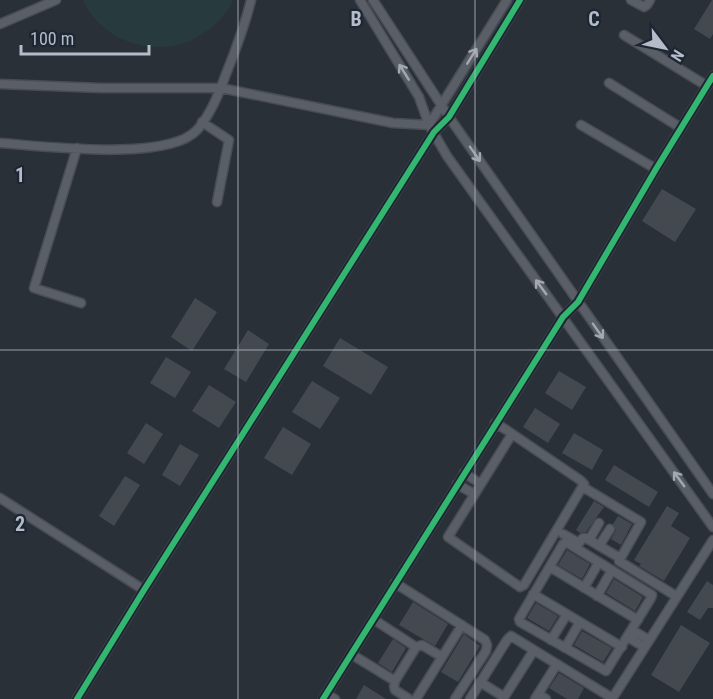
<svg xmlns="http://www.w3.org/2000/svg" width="713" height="699" font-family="'Roboto Condensed',sans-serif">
<rect width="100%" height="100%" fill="#2a3038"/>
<path fill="#273a3e" d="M83 0H233C227 14 215 27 202 34 197 37 191 41 185 43 145 55 101 39 83 0Z"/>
<path fill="#444950" d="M712 0H713V34L710 39 694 29Z
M662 189 696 209 675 242 642 221Z
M195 298 217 312 192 351 171 337Z
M248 330 269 344 246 382 224 369Z
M340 338 388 367 371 395 323 366Z
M166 357 191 372 175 398 150 383Z
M559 371 586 387 572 410 545 393Z
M312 381 340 398 320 429 292 412Z
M209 385 236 402 219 428 192 411Z
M535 408 560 424 548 443 523 427Z
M146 423 163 434 144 464 127 453Z
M283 427 311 444 292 475 264 458Z
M574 433 603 450 592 470 562 453Z
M180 444 199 455 180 486 162 475Z
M614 465 658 492 649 507 605 480Z
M125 476 140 485 114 526 99 516Z
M594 501 604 507 586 532 580 533 576 530Z
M667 506 679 513 671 526 690 538 664 581 639 566 641 564 634 560Z
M618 516 632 524 621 545 611 539 616 530 613 524Z
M567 550 590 564 582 579 558 565Z
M614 579 643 597 635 611 606 593Z
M707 581 713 585V608H708L700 620 687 612Z
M413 602 448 624 435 646 399 625Z
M536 603 558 616 549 631 527 618Z
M681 625 710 643 679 692 651 675Z
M582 631 612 648 603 662 574 645Z
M464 634 480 646 458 682 441 672Z
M393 639 406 648 392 672 378 663Z
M559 673 584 688 578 699H567L549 688Z
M364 685 386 699H356Z"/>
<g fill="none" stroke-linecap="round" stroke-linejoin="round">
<g stroke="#484c53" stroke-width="11">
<path id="minor" d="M360 0 419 97 429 125 447 156 713 527
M373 0 449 117 713 494
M631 0 644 7 647 5 650 0
M0 24 56 0
M624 35 707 86
M609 83 681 128
M0 84 101 88H221L393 123 429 125
M202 122 229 140 217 202
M429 125 507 0
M581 125 656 169
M0 143C42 146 168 162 197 130 211 114 219 93 226 74 236 49 245 25 251 0
M77 148 34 288 81 303
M495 423 505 429 580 480 584 484 524 585 520 587 448 537 512 434
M464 473 481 484
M457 484 474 494
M583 487 641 522 619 561 676 596
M0 498 144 590
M563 534 579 543 583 538H586L620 558
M589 540 599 523
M566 542 652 595 651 598 606 671 520 622 519 619 563 544Z
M599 546 610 529
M550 567 638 620
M395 583 485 640 487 645 486 651 455 699
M584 588 599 562
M533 594 622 647
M597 596 612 570
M373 619 416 647
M632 630 649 640
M628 637 644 647
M551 640 567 614
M565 648 580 622
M351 654 395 681
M480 682 504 697
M326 694 335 699
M538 694 546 699
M77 699 144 590 434 132 449 117 520 0
M323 699 563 317 578 302 656 169 713 76
M409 699 395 690 394 686 395 681 416 647 422 645 442 657
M416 699 462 625
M470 699 507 640 511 636 612 698
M503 699 534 650
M535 699 557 664
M612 699 713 540"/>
</g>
<use href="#minor" stroke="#5a5e66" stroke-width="8"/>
<g stroke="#1d2633" stroke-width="10">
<path id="cycleway" d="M77 699 144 590 434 132 449 117 520 0
M323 699 563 317 578 302 656 169 713 76"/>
</g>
<use href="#cycleway" stroke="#33b770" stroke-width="6"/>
</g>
<defs><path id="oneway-shaft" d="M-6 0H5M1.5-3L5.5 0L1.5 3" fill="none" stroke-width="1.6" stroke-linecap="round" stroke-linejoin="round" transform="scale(1.5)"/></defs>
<g stroke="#a2a9b5">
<use href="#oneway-shaft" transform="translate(472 56) rotate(-58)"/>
<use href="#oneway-shaft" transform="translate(404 72) rotate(-122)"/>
<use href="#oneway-shaft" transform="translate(475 154) rotate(55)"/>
<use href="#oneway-shaft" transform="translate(541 287) rotate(-126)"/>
<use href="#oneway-shaft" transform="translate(598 331) rotate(55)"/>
<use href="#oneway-shaft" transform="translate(679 479) rotate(-126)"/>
</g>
<path fill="none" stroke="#b4bcc9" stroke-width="1.5" stroke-opacity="0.55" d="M238 0V699M475 0V699M0 350H713"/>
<g font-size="20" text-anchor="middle" font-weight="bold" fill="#b4bcc9" stroke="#1d2633" stroke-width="4.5" stroke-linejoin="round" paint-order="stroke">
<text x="356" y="26">B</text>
<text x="594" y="26">C</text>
<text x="20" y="182">1</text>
<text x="20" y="531">2</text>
</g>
<g transform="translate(665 48) rotate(122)" stroke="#1d2633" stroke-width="4.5" paint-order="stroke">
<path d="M0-4.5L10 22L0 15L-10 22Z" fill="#b4bcc9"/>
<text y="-9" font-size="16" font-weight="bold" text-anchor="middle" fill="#b4bcc9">N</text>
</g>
<path d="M21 45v9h128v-9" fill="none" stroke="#b4bcc9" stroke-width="3"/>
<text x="30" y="45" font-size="18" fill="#b4bcc9" stroke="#1d2633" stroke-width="4.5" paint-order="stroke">100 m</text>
</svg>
